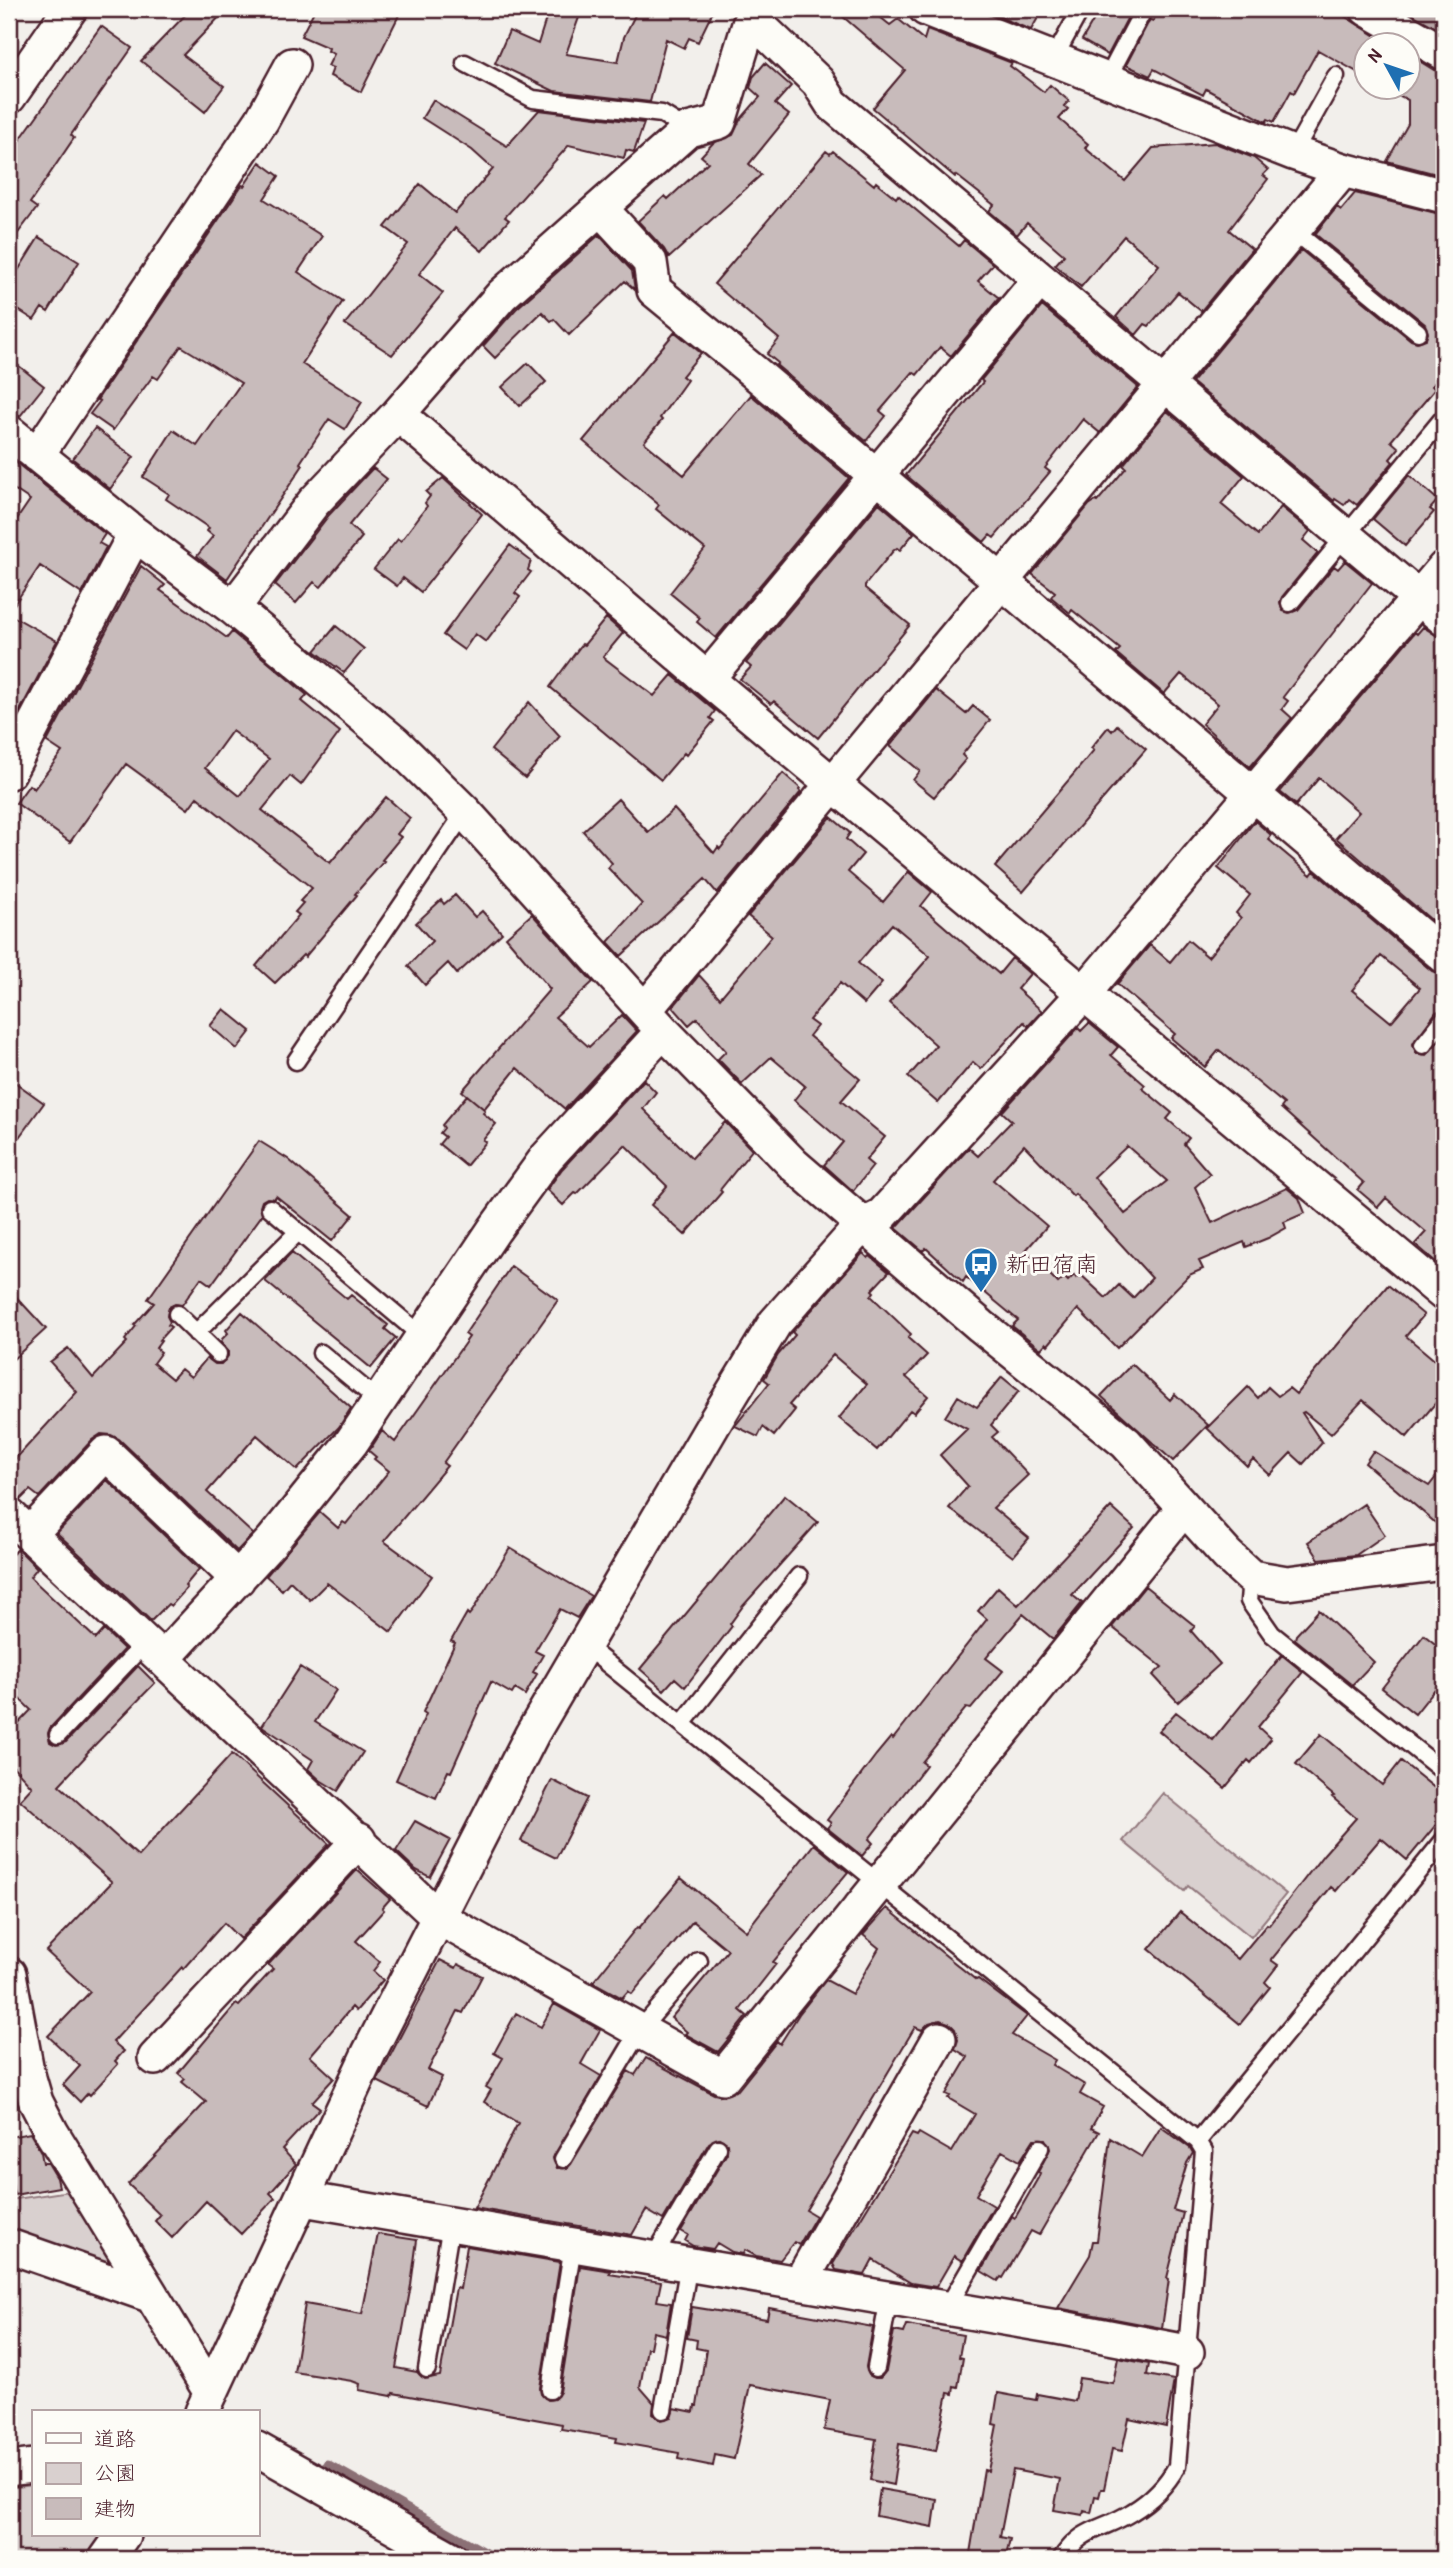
<svg xmlns="http://www.w3.org/2000/svg" width="1453" height="2568" font-family="'Patrick Hand','Klee One',sans-serif">
<rect width="100%" height="100%" fill="#f2efeb"/>
<filter id="ink" filterUnits="userSpaceOnUse"><feTurbulence type="fractalNoise" baseFrequency=".0143" numOctaves="2"/><feDisplacementMap in="SourceGraphic" scale="14" xChannelSelector="R" yChannelSelector="G"/><feConvolveMatrix kernelMatrix="1 2 1 2 8 2 1 2 1" color-interpolation-filters="sRGB"/></filter>
<g filter="url(#ink)">
<path fill="#d9d0cf" stroke="#92787d" stroke-width="2" d="M1163 1793 1286 1894 1251 1937 1188 1886 1184 1891 1123 1841Z
M69 2191 120 2275 9 2236V2200Z
M33 2485V2535H102L85 2559H9V2488Z"/>
<g fill="none" stroke-linecap="round" stroke-linejoin="round">
<path stroke="#8b6f75" stroke-width="9" d="M327 2464 497 2559"/>
<path stroke="#b7a5a6" stroke-width="52" d="M1414 9 1444 26"/>
</g>
<path fill="#c8bbbb" stroke="#4a1f2b" stroke-width="2" fill-rule="evenodd" d="M191 9H227L183 55 224 86 205 112 141 61Z
M315 9H402L361 92 330 76 333 68 328 66 334 54 328 51 329 48 301 36Z
M549 9H582L566 54 618 62 624 37 638 9H714L698 42 689 38 684 48 666 39 650 102 554 91 495 63 509 31 538 44Z
M834 9H870L890 25 898 19 924 40 927 30 1012 63 1010 66 1044 92 1050 85 1069 101 1064 106 1068 109 1059 119 1088 144 1085 148 1125 181 1153 148 1215 143 1254 158 1268 170 1263 175 1268 179 1229 230 1252 249 1201 311 1178 292 1149 326 1145 324 1136 335 1116 317 1159 265 1124 236 1081 287 1055 265 1064 255 1027 223 1017 235 989 211 994 205 956 175 955 177 873 108 905 70Z
M980 9H1043L1031 30Z
M1100 9H1119L1129 15 1108 55 1082 40Z
M1160 9H1333L1392 46H1366V77L1318 50 1294 93 1291 91 1274 122 1268 119 1266 122 1206 89 1203 95 1154 69 1150 76 1126 65 1147 25 1151 20 1153 21Z
M101 26 132 48 71 135 74 138 30 203 37 208 9 245V155Z
M1408 54 1434 70 1444 72V176L1387 161 1408 124V100L1385 88H1408Z
M765 63 791 86 775 104 789 115 749 164 761 175 669 258 664 249 638 221 665 196 668 199 708 162 701 156 713 143 733 135 740 120 760 97 750 88 753 77Z
M433 100 507 146 539 110 644 123 634 152 626 150 624 158 569 145 505 217 509 220 482 251 455 228 419 274 443 293 392 355 345 324 408 244 385 227 420 184 455 213 493 169 472 150 422 118Z
M826 151 830 154 833 151 874 185 876 182 896 198 898 195 959 246 964 240 993 264 978 281 999 298 951 356 940 347 917 375 913 372 880 411 886 416 866 441 776 365 778 363 767 354 779 339 714 284Z
M260 162 279 176 264 199 322 236 298 272 343 301 302 364 362 402 345 429 329 419 300 463 303 465 227 579 197 556 213 536 207 531 209 528 166 499 169 494 143 477 173 430 197 446 241 383 181 346 158 379 153 376 113 430 90 414 100 401 97 400 242 185 244 186Z
M1355 193 1444 215V371L1432 386 1435 389 1391 441 1399 448 1390 459 1393 462 1357 505 1349 499 1344 505 1335 499 1334 501 1192 382 1301 250 1411 340 1417 342 1426 339 1428 333 1425 324 1315 234 1337 207 1341 210Z
M599 235 632 271 635 290 625 281 569 335 554 319 551 321 542 312 495 358 483 346 516 309Z
M39 237 79 262 48 312 42 308 34 320 9 304V285Z
M1042 306 1138 387 1100 433 1083 419 1045 468 1050 472 994 538 990 535 984 542 906 475 983 382 981 380Z
M675 332 701 353 682 376 687 380 660 418 662 420 644 442 684 475 751 395 849 478 716 638 697 622 700 618 670 593 705 549 656 509 659 505 583 441Z
M9 358 44 386 20 416 9 413Z
M528 363 546 382 520 406 502 387Z
M1167 411 1244 476 1221 504 1258 535 1281 507 1310 531 1303 540 1318 553 1282 597 1280 602 1283 611 1289 613 1298 610 1334 566 1338 569 1345 561 1372 583 1283 697 1288 701 1282 709 1292 718 1250 767 1202 724 1218 704 1181 674 1164 694 1116 653 1120 649 1072 610 1070 613 1051 597 1055 592 1032 574 1089 505 1095 501 1097 502 1126 468 1123 465Z
M95 428 134 457 110 489 73 459Z
M9 457 105 534 99 543 106 547 82 594 40 566 9 612V531L30 500 9 486Z
M373 468 387 479 349 525 362 537 321 587 314 582 296 603 275 585 329 515Z
M1409 475 1438 500 1430 509 1434 512 1405 546 1373 519Z
M443 478 482 514 421 592 403 578 397 586 374 569 398 539 401 541 427 506 425 503 430 496 426 492Z
M879 503 914 533 900 550 897 548 893 551 865 585V588L910 625 818 738 774 701 771 704 740 679 751 667 746 663Z
M510 545 531 561 528 570 531 572 515 593 520 597 486 642 475 634 464 650 443 635Z
M141 566 165 585 160 590 227 638 232 632 307 695 302 701 340 732 301 785 290 776 262 810 330 863 386 797 410 818 397 834 401 837 382 860 384 861 355 894 357 895 305 957 303 955 275 983 256 966 299 915 295 912 303 903 300 901 312 888 197 797 188 809 126 764 70 842 16 803 29 785 34 789 62 752 47 742ZM232 731 269 759 240 796 205 768Z
M9 614 57 641 15 720 9 716Z
M606 618 623 633 603 657 654 696 672 675 715 711 710 718 714 721 686 755 684 753 661 780 550 687 582 644 584 645Z
M336 626 364 649 344 673 315 651Z
M1423 627 1444 640V931L1336 838 1359 812 1319 778 1296 805 1280 792 1415 632 1417 634Z
M936 690 966 714 973 706 990 720 962 755 966 759 934 797 913 780 920 771 890 746Z
M529 702 560 736 525 778 491 750Z
M1117 725 1146 749 1023 892 995 867 1094 750 1091 748 1108 727 1112 731Z
M783 773 800 788 799 790 801 792 717 893 705 879 621 956 608 942 642 904 608 868 612 863 583 831 618 799 648 832 674 809 714 853 718 847 720 849Z
M831 817 850 833 846 839 863 854 848 872 883 902 908 872 911 874 932 892 921 906 999 974 1012 958 1030 974 1017 989 1042 1011 1028 1026 1024 1022 981 1069 973 1062 938 1103 908 1077 936 1045 889 1003 930 956 892 924 858 963 882 983 864 1004 840 983 809 1020 817 1026 809 1036 860 1079 841 1101 885 1137 866 1160 873 1166 853 1191 824 1165 843 1142 794 1100 805 1086 771 1057 742 1084 718 1059 726 1051 697 1018 689 1025 673 1007 699 975 720 998 772 936 748 916Z
M1255 821 1271 835 1268 839 1311 875 1314 871 1432 971 1444 975V1009L1436 1012 1413 1044 1416 1053 1426 1055 1444 1035V1269L1415 1244 1426 1232 1386 1198 1378 1207 1358 1190 1364 1183 1281 1108 1284 1104 1219 1050 1205 1067 1171 1038 1175 1034 1117 984 1150 945 1170 962 1188 940 1208 957 1241 918 1236 913 1250 895 1218 868ZM1381 956 1420 988 1391 1022 1352 990Z
M455 895 475 917 482 911 502 933 457 974 448 963 425 985 408 966 432 941 416 923 441 900 444 904Z
M532 914 593 982 555 1017 589 1047 622 1015 637 1031 565 1109 517 1068 484 1109 462 1091 550 989 506 937Z
M224 1009 251 1031 237 1049 210 1026Z
M1089 1023 1118 1047 1111 1055 1145 1085 1142 1088 1172 1113 1167 1119 1189 1138 1184 1144 1210 1174 1195 1187 1212 1223 1287 1188 1299 1198 1305 1213 1284 1222 1286 1228 1268 1238 1246 1247 1244 1242 1199 1261 1203 1269 1189 1275 1117 1348 1078 1309 1048 1345 1046 1343 1041 1349 1012 1326 1018 1320 966 1277 963 1282 926 1248 923 1251 896 1228 969 1148 978 1156 1012 1121 1002 1112 1078 1028 1081 1031ZM1024 1145 1073 1196 1075 1194 1152 1278 1133 1298 1119 1285 1106 1298 1080 1274 1076 1278 1074 1275 1068 1281 1064 1277 1058 1283 1026 1250 1047 1226 993 1180ZM1127 1146 1167 1181 1125 1214 1094 1177Z
M9 1078 44 1103 9 1151Z
M644 1080 656 1092 643 1109 692 1158 725 1122 752 1150 720 1190 722 1192 685 1235 651 1205 667 1186 625 1145 577 1194 575 1193 563 1205 547 1190 562 1169Z
M467 1095 485 1110 483 1113 496 1124 483 1140 486 1142 466 1166 439 1144 445 1137 440 1133 444 1128 442 1125Z
M259 1141 288 1159 353 1215 332 1241 276 1196 274 1199 267 1198 262 1201 260 1207 262 1215 211 1285 201 1278 182 1305 175 1304 169 1307 167 1316 170 1322 168 1325 171 1327 159 1340 161 1341 156 1348 161 1352 153 1363 172 1379 181 1369 191 1377 207 1358 215 1364H221L228 1356V1351L221 1343 222 1339 228 1333 226 1330 242 1312 351 1408 339 1427 297 1470 257 1435 207 1492 253 1534 237 1551 119 1439 111 1435 101 1434 92 1440 39 1497 30 1490 20 1500 9 1496V1466L77 1392 50 1362 68 1348 93 1378 127 1342 125 1340 136 1326 134 1325 154 1303 148 1299Z
M292 1253 347 1299 351 1295 388 1325 385 1329 396 1338 371 1368 265 1281Z
M863 1253 868 1258 870 1256 889 1272 872 1290 874 1292 871 1296 911 1334 908 1338 927 1355 906 1377 928 1396 914 1413 910 1410 877 1450 839 1418 867 1384 833 1355 789 1405 795 1410 774 1436 763 1427 758 1437 735 1426 769 1383 764 1379 778 1355 795 1335 792 1332Z
M511 1266 558 1300 443 1463 447 1466 384 1541 432 1576 391 1632 327 1583 310 1600 290 1581 282 1590 266 1576 320 1512 338 1528 343 1522 346 1524 389 1471 374 1459 376 1457 369 1451 382 1431 395 1442 469 1337 465 1334Z
M1388 1285 1424 1315 1406 1336 1444 1368V1393L1407 1437 1363 1400 1331 1434 1304 1412 1302 1413 1322 1443 1303 1464 1291 1453 1270 1475 1253 1459 1247 1466 1207 1428 1248 1387 1258 1398 1268 1387 1278 1396 1289 1388 1296 1394Z
M9 1289 46 1329 9 1363Z
M1132 1364 1170 1400 1175 1394 1208 1425 1173 1461 1101 1396Z
M1002 1377 1019 1391 991 1425 998 1432 992 1437 1028 1475 993 1508 1029 1538 1013 1557 949 1508 968 1486 940 1455 967 1429 945 1417 958 1396 977 1407Z
M1373 1451 1429 1486 1444 1467V1530L1365 1463Z
M107 1480 199 1569 185 1586 187 1588 171 1606 168 1604 151 1621 57 1533Z
M785 1495 818 1522 743 1606 730 1624 732 1626 685 1687 675 1678 664 1690 640 1669Z
M1364 1504 1385 1535 1356 1555 1319 1559 1308 1542Z
M1111 1507 1134 1528 1072 1595 1082 1603 1053 1639 1023 1614 986 1658 1003 1671 971 1709 966 1708 922 1762 926 1765 869 1839 873 1843 862 1856 827 1828 831 1823 827 1820 876 1755 891 1737 893 1739 987 1619 978 1611 998 1587 1018 1605Z
M510 1548 591 1596 577 1618 560 1609 535 1651 543 1655 533 1672 537 1674 525 1695 515 1689 512 1694 491 1682 451 1772 448 1771 436 1798 396 1780 426 1714 423 1712 455 1643 451 1641 467 1613 469 1615 473 1610Z
M18 1549 37 1568 30 1577 96 1639 104 1630 124 1649 50 1728 48 1733 50 1742 56 1745 66 1742 138 1666 155 1683 86 1754 87 1755 59 1785 138 1856 232 1754 329 1844 240 1939 224 1923 183 1969 182 1967 113 2042 124 2051 115 2061 118 2064 90 2095 88 2093 80 2102 63 2085 80 2066 48 2036 90 1992 46 1951 112 1882 20 1800 32 1787 9 1762V1733L31 1710 9 1689V1557Z
M1145 1586 1195 1626 1191 1631 1220 1664 1178 1702 1153 1675 1162 1667 1112 1627Z
M1319 1610 1374 1662 1352 1685 1295 1639 1296 1635Z
M1424 1635 1444 1651V1696L1435 1689 1415 1714 1382 1688Z
M1282 1655 1303 1672 1258 1727 1271 1739 1251 1763 1248 1760 1225 1788 1159 1731 1176 1712 1213 1740Z
M300 1667 336 1690 315 1722 363 1752 338 1791 320 1780 308 1769 313 1760 262 1726Z
M1321 1734 1382 1785 1401 1761 1442 1794 1435 1802 1443 1808 1435 1816 1440 1820 1407 1860 1381 1838 1336 1891 1331 1887 1271 1960 1278 1965 1265 1982 1270 1987 1240 2024 1149 1949 1180 1912 1238 1959 1267 1924 1269 1925 1324 1854 1356 1818 1332 1797 1334 1796 1296 1764Z
M552 1780 587 1798 556 1858 521 1841Z
M415 1821 450 1840 430 1877 416 1870 396 1851Z
M814 1844 848 1872 773 1962 776 1964 740 2010 747 2016 718 2052 685 2034 687 2032 671 2018 728 1950 693 1921 632 1994 628 1991 622 1998 593 1982 637 1927 639 1928 681 1878 746 1931Z
M357 1870 390 1899 382 1908 384 1910 356 1941 380 1962 373 1971 383 1980 356 2011 352 2007 310 2056 334 2078 312 2102 320 2108 282 2149 296 2164 270 2193 275 2198 241 2234 206 2201 172 2238 155 2221 160 2215 128 2184 206 2102 182 2082 185 2079 178 2073 236 2004 239 2006 273 1969 268 1965Z
M887 1908 976 1980 978 1979 1027 2016 1012 2035 1055 2060 1052 2065 1085 2085 1080 2094 1103 2107 1091 2128 1099 2132 1039 2235 1031 2231 1003 2278 1001 2277 998 2281 981 2271 1012 2216 1015 2218 1038 2178 1040 2173 1038 2172 1050 2149 1045 2139H1034L1020 2161 1002 2151 976 2195 994 2206 962 2261 954 2256 936 2287 911 2283 873 2260 865 2275 836 2270 833 2264 912 2134 917 2136 919 2133 952 2152 975 2114 948 2098 950 2096 946 2094 968 2057 955 2049 958 2040 955 2029 949 2023 940 2020 929 2023 922 2030 915 2027 806 2210 816 2216 799 2245 794 2242 780 2260 756 2256 745 2250 743 2254 732 2252 717 2243 713 2249 693 2246 685 2241 688 2235 681 2231 727 2153V2143L719 2138 709 2143 663 2220 646 2210 632 2235 474 2208 518 2123 484 2102 491 2090 486 2087 503 2058 494 2053 516 2013 541 2027 554 2004 600 2030 581 2064 601 2076 553 2158 557 2168H567L628 2071 635 2075 646 2058 714 2094 723 2096 738 2090 777 2041 780 2044 799 2014 826 1980 852 1994 879 1948 863 1935Z
M440 1960 456 1968 458 1964 482 1976 463 2013 458 2011 428 2070 442 2077 428 2106 377 2081Z
M1161 2127 1190 2148 1193 2153 1187 2163 1173 2210 1183 2213 1167 2278 1169 2279 1162 2328 1058 2308 1090 2255 1093 2241H1097L1110 2138 1142 2157Z
M30 2133 41 2152 43 2163H48L57 2178 59 2187 14 2195 9 2164V2137Z
M378 2234 417 2240 411 2285 396 2368 417 2372 425 2379 440 2376 456 2288 460 2289 467 2246 560 2262 540 2388 541 2394 548 2400 554 2399 560 2392 580 2266 611 2271 609 2274 661 2282 657 2301 671 2303 666 2335 653 2332 650 2348H647L640 2387 654 2403 653 2414 661 2420 671 2417 674 2408 694 2412 695 2406H697L706 2350 696 2348 697 2340 687 2338 692 2307 767 2319 769 2308 873 2327 866 2367 869 2375 875 2378H880L886 2371 894 2331 904 2333 907 2325 963 2335 959 2357 963 2358 958 2387 954 2386 953 2394 948 2393 936 2451 899 2444 893 2485 870 2480 876 2439 824 2430 830 2400 794 2393 750 2385 734 2459 715 2455 713 2466 678 2459 679 2453 616 2442 617 2438 561 2429 562 2424 393 2393 392 2396 359 2390 360 2384 352 2381 294 2372 305 2304 362 2314Z
M1118 2358 1149 2364 1147 2375 1174 2380 1166 2427 1129 2419 1122 2451 1112 2449 1104 2489H1101L1099 2497 1095 2496 1091 2513 1084 2511 1083 2515 1054 2510 1060 2479 1013 2470 1000 2537 1010 2539 1005 2559H969L984 2470 988 2471 997 2425 993 2424 998 2393 1036 2400 1037 2394 1075 2401 1079 2378 1113 2383Z
M880 2489 937 2499 933 2527 876 2516Z"/>
<g fill="none" stroke-linecap="round" stroke-linejoin="round">
<g stroke="#4a1f2b" stroke-width="21">
<path id="service" d="M1054 58 1081 9
M465 63 533 99 662 114 688 130
M1107 79 1144 9
M1293 153 1336 76
M1293 230 1418 332
M1290 603 1444 417
M1423 1045 1444 1019
M296 1061 465 812
M270 1208 423 1337
M177 1314 218 1354
M196 1333 298 1232
M321 1353 379 1401
M1251 1577 1249 1601 1272 1634 1444 1772
M583 1644 1198 2141 1204 2151 1177 2466C1166 2486 1152 2500 1132 2512 1102 2531 1083 2526 1061 2559
M682 1724 799 1576
M58 1735 146 1642
M1198 2141 1444 1840
M563 2159 640 2030 699 1961
M653 2258 718 2148
M947 2308 1040 2148
M876 2368 889 2298
M427 2369 451 2224
M550 2390 573 2245
M663 2410 689 2264"/>
</g>
<g stroke="#4a1f2b" stroke-width="38">
<path id="minor" d="M753 9 751 18 818 82 832 104 1444 619
M926 9 1293 153 1343 170 1444 196
M1367 9 1444 53
M9 97 70 9
M600 208 650 262 654 290 754 372 1444 956
M398 414 707 679 1444 1294
M9 432 135 534 233 608 395 743 465 812 663 1031 794 1165 981 1326 1126 1443 1227 1555 1251 1577 1287 1583 1444 1563
M37 455 262 120 292 65
M233 608 314 502 398 414 502 295 688 130 719 122 751 18
M707 679 1040 279
M9 772 135 534
M645 1010 1343 170
M9 1515 439 1918 723 2077 1184 1508
M30 1534 106 1453 238 1579
M164 1658 272 1541 351 1443 494 1230 547 1157 663 1031
M9 1974 27 2071 36 2102 52 2133 152 2296
M155 2058 359 1840
M303 2199 1057 2327 1187 2352
M9 2246 152 2296 211 2393
M800 2283 939 2039
M202 2412 369 2053 532 1734 716 1420 775 1323 862 1225 882 1215 1084 993 1444 568
M257 2449 452 2559
M9 2469 33 2466
M106 2559 123 2535"/>
</g>
<use href="#service" stroke="#fdfcf7" stroke-width="16"/>
<use href="#minor" stroke="#fdfcf7" stroke-width="33"/>
</g>
</g>
<defs>
<g id="bus-pin" transform="scale(1.75)"><path d="M0 17L-7.5 6A9.5 9.5 0 1 1 7.5 6Z" fill="#1f6fb2" stroke="#fdfcf7"/><path d="M-5-6H5V4H4V6H2V4H-2V6H-4V4H-5ZM-3.5-4V0h7V-4ZM-3.5 1.2v1.5H-2V1.2ZM2 1.2v1.5H3.5V1.2Z" fill="#fff"/></g>
</defs>
<g fill-rule="evenodd">
<use href="#bus-pin" x="981" y="1264"/>
</g>
<g text-anchor="middle" stroke-width="6" stroke-linejoin="round" paint-order="stroke">
<g font-size="23" fill="#4a1f2b" stroke="#fdfcf7" text-anchor="start">
<text x="1006" y="1272">新田宿南</text>
</g>
</g>
<rect width="1453" height="2568" fill="none" stroke="#fdfcf7" stroke-width="35"/>
<rect x="18" y="18" width="1418" height="2533" fill="none" stroke="#4a1f2b" stroke-width="2.5" filter="url(#ink)"/>
<rect x="32" y="2410" width="228" height="126" fill="#fdfcf7" stroke="#b5a4a5" stroke-width="2"/>
<rect x="46" y="2433" width="35" height="10" fill="#fdfcf7" stroke="#b5a4a5" stroke-width="2"/>
<text x="94" y="2446" font-size="21" fill="#4a1f2b">道路</text>
<rect x="46" y="2463" width="35" height="21" fill="#d9d0cf" stroke="#b5a4a5" stroke-width="2"/>
<text x="94" y="2480" font-size="21" fill="#4a1f2b">公園</text>
<rect x="46" y="2498" width="35" height="21" fill="#c8bbbb" stroke="#b5a4a5" stroke-width="2"/>
<text x="94" y="2516" font-size="21" fill="#4a1f2b">建物</text>
<g transform="translate(1387 66) rotate(310)"><circle r="33" fill="#fdfcf7" stroke="#b5a4a5" stroke-width="2"/>
<path d="M0-5L12 26L0 18L-12 26Z" fill="#1f6fb2"/>
<text y="-10" font-size="19" font-weight="bold" text-anchor="middle" fill="#4a1f2b">N</text>
</g>
</svg>
